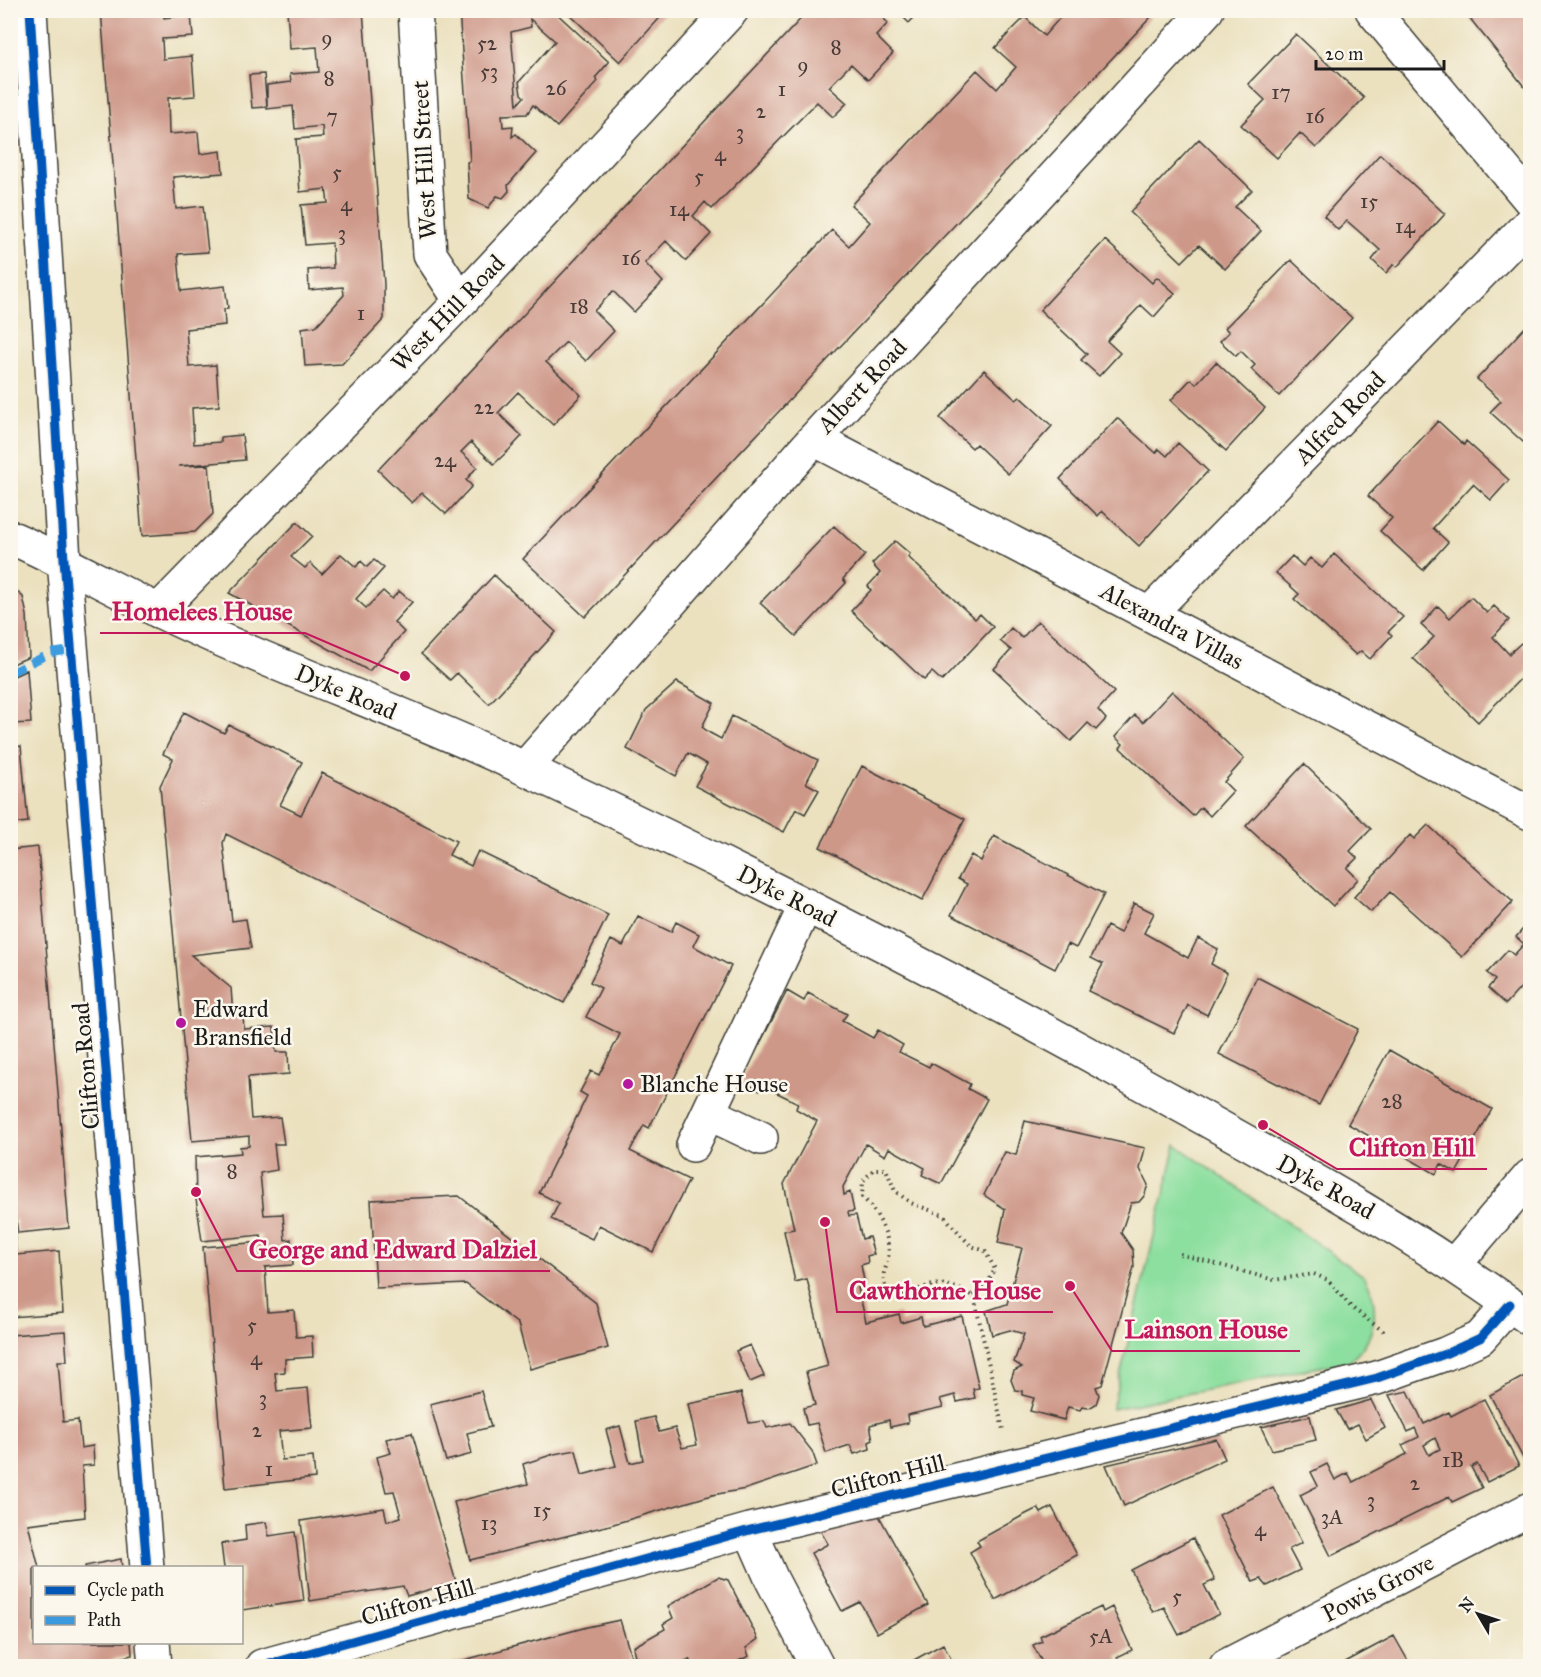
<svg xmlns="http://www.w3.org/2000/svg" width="1541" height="1677" font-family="'IM FELL Great Primer',serif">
<rect width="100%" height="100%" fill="#fbf7ec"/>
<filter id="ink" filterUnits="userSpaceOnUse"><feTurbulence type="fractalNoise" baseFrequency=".0167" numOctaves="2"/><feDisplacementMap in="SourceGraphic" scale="12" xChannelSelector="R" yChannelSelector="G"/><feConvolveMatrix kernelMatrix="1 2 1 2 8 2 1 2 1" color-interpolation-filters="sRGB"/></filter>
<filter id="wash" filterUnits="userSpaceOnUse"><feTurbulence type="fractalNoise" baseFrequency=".008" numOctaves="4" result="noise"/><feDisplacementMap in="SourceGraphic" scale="24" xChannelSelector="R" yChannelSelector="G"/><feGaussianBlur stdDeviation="1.35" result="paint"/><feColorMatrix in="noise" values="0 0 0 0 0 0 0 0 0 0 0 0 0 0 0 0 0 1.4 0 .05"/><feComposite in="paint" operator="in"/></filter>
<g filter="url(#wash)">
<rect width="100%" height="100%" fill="#ebe1bf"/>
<path fill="#8cdf9f" stroke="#547e5e" stroke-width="1.5" d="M1176 1145 1365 1277C1381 1307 1377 1338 1350 1361L1112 1409Z"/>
<g id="blocks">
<path fill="#ce9889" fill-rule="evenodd" d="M101 10H163L164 18 191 15 193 37 162 39 163 59 192 56 195 96 168 98 169 134 198 132 200 154 221 151 223 173 173 177 176 209 203 206 208 252 178 254 181 291 225 286 228 308 224 309 225 325 186 329 189 367 216 365 219 406 192 408 194 444 221 442V437L242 435 245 460 179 466 209 465 213 514 195 532 142 536Z
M287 10H363L384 284V319L342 364 305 366 302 328 316 326 344 295 343 287 309 290 308 270 333 268 332 243 305 245 301 205 328 203 326 189 300 192 296 139 323 137 322 126 295 129 293 106 267 109V85L291 82 290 74 319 72 317 47 290 49Z
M459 10H553L609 62 595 78 598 81 557 127 533 105 527 114 502 115 503 127 513 126 512 137 516 134 536 153 508 185 509 191 503 198 497 196 488 208 469 199 467 162 470 161ZM530 19 555 41 519 82 521 94 524 97 517 105 511 32 531 27Z
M565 10H667L620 62Z
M809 10H875L888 23 876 36 893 53 868 80 851 64 829 87 847 103 833 117 817 102 712 209 705 202 693 216 711 234 686 261 666 241 645 263 663 282 634 312 613 291 594 311 614 331 586 361 566 342 546 362 581 395 553 425 518 392 498 413 522 436 509 450 494 464 471 442 461 452 477 467 466 480 472 486 446 514 422 493 412 503 378 470Z
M896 10H921L909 23Z
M1061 10H1142L1150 18 585 617 523 559 832 230 849 246 870 222 851 205 977 70 997 89 1016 67 995 48 1010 32 1025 17 1044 36 1064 13Z
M1463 10H1530V94L1493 47Z
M1296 34 1364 98 1316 148 1300 133 1277 158 1241 125 1265 100 1248 84Z
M264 74 267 107 252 108 249 75Z
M1199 139 1252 190 1235 207 1261 231 1225 269 1199 245 1182 262 1130 212Z
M1380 154 1445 214 1397 267 1394 264 1386 273 1372 260 1380 250 1347 221 1338 230 1324 216Z
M1105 240 1152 283 1157 277 1175 293 1154 317 1141 305 1107 341 1120 353 1099 376 1081 360 1087 354 1040 310Z
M1291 260 1352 318 1279 396 1251 369 1255 365 1241 351 1236 356 1220 341 1229 332 1225 328Z
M1527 325 1530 328V434L1523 442 1490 412 1501 401 1477 379Z
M1216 362 1265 408 1226 451 1171 400 1191 379 1196 384Z
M984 370 1016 400 1020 397 1052 426 1008 474 976 444 972 448 940 418Z
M1117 418 1156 453 1159 449 1167 456 1178 443 1208 471 1139 546 1102 511 1098 516 1060 479Z
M1438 421 1464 445 1466 441 1509 480 1491 500 1473 484 1433 528 1448 542 1423 570 1380 531 1392 518 1368 496Z
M297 522 312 536 291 557 305 568 310 563 322 574 341 554 356 567 361 561 367 567 374 560 384 568 356 599 366 608 383 591 392 599 399 591 412 602 394 622 404 632 369 671 229 593Z
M834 526 865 555 843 579 846 583 796 636 760 603Z
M895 541 910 554 908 557 975 619 980 614 993 627 942 681 932 672 924 680 851 611 871 590 868 586 880 573 872 564Z
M1334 554 1403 617 1388 632 1392 635 1370 659 1361 651 1356 655 1294 599 1299 594 1276 573 1292 556 1303 566 1310 558 1322 568Z
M494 575 556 632 489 704 457 673 450 680 421 654Z
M10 585 23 597 27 615 29 657 10 665Z
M1471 597 1487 613 1494 606 1509 620 1493 637 1509 654 1521 643 1530 652V663L1526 667 1529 670 1478 722 1413 658 1434 637 1421 625 1438 606 1450 618Z
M1038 621 1114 692 1098 710 1106 719 1096 730 1088 723 1071 741 994 669 1011 650 1000 641 1011 628 1022 638Z
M27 670 31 723 10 724V678Z
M677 682 714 703 702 727 710 733 721 739 732 716 818 760 806 783 819 790 805 814 796 809 784 832 695 786 707 764 688 753 676 776 627 749 646 710Z
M1172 691 1244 759 1224 782 1233 791 1210 816 1201 807 1193 816 1120 748 1123 744 1115 737 1135 715 1143 722Z
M184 712 224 733 229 725 302 762 280 805 301 815 322 773 456 841 449 855 471 866 478 851 608 915 564 1003 226 834 223 843 232 921 246 919 251 948 191 955 231 988 233 1015H243L244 1029 274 1027 276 1052H288L289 1074 248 1077 249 1094 251 1119 280 1117 284 1144H274L277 1170 260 1173 264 1215 283 1214 285 1240 291 1239 293 1265 265 1267 268 1312 294 1310 296 1337 312 1336 313 1357 285 1359V1372L275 1373 277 1391 308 1388 312 1428 279 1431 282 1460 313 1457 315 1478 225 1488 203 1247 262 1242 261 1235 202 1241 196 1199 195 1157 241 1153 240 1147 249 1146V1136L192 1141 160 786 173 759 163 754Z
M21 746 28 822 10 824V747Z
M1304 764 1371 829 1350 851 1357 858 1347 868 1358 879 1333 906 1246 826Z
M862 766 965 819 922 901 820 847Z
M1428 825 1513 902 1462 957 1390 892 1371 912 1354 897 1410 835 1414 839Z
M994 836 1104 894 1076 948 1068 944 1055 969 951 915 967 884 958 879 971 855 981 861Z
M38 847 69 1228 18 1233 16 1220H10V850Z
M1134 903 1154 913 1144 933 1188 958 1198 938 1218 949 1211 964 1227 973 1207 1015 1188 1005 1174 1033 1088 991 1103 964 1091 958 1107 926 1120 933Z
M638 916 671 932 676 922 699 934 693 946 731 966 649 1128 644 1125 630 1151 689 1180 653 1252 599 1225 592 1239 551 1219 559 1203 539 1193 587 1096 580 1092 591 1071 599 1075 620 1034 586 1017 601 988 590 982 611 940 623 946Z
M1530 921V992L1523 985 1506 1004 1488 988 1495 980 1487 973 1508 950 1514 955 1524 944 1516 937Z
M1257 977 1358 1029 1319 1105 1219 1054Z
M787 991 804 1001 808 993 847 1014 842 1021 873 1038 878 1030 903 1045 899 1052 929 1067 931 1063 970 1084 968 1089 987 1099 941 1184 922 1175 925 1168 889 1148 885 1156 866 1144 843 1187 844 1195 850 1192 854 1211 848 1212 849 1216 856 1215 862 1239 869 1237 874 1254 867 1256 868 1263 861 1265 865 1286 858 1288 866 1322 899 1314 901 1323 921 1317 923 1326 962 1316 979 1388 973 1389 975 1398 957 1402 955 1395 940 1399 943 1407 907 1415 908 1423 890 1427 889 1420 870 1425 873 1440 869 1442 870 1449 854 1454 850 1445 826 1453 817 1423 807 1425 803 1408 815 1405 806 1372 828 1366 807 1279 795 1282 784 1231 794 1229 784 1184 817 1121 796 1109 798 1103 763 1086 760 1091 741 1080Z
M1389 1050 1492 1109 1456 1173 1441 1164 1436 1174 1348 1124Z
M1025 1121 1145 1148 1140 1169 1148 1185 1144 1196 1139 1202 1131 1203 1121 1233 1133 1250 1134 1267 1102 1385 1096 1387 1099 1395 1096 1404 1089 1408 1082 1407 1080 1410 1068 1407 1064 1420 1030 1411 1034 1398 1022 1395V1391L1015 1390 1011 1380 1014 1371 1022 1367 1014 1362 1024 1334 1010 1330 992 1335 986 1311 1007 1304 1022 1248 998 1243 1005 1209 984 1195 1005 1152 1016 1155Z
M459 1196 596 1303 608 1348 530 1369 518 1324 466 1284 376 1288 371 1200Z
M10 1234H15L16 1255 59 1251 63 1313 10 1317Z
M65 1331 67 1361H58L63 1422 78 1420 81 1448 93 1446 94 1465 82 1466 85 1517 28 1524 39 1568H34V1642H131L132 1655 87 1666H10V1335Z
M750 1345 764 1376 750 1382 736 1351Z
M1530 1373V1459L1525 1462 1490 1395Z
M481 1391 491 1427 467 1433 472 1454 446 1461 430 1404Z
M1408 1391 1424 1424 1449 1412 1451 1416 1484 1399 1519 1466 1487 1482 1477 1464 1471 1467 1482 1488 1452 1502 1449 1497 1331 1556 1300 1495 1318 1486 1311 1472 1327 1464 1335 1480 1348 1473 1353 1482 1407 1454 1402 1445 1419 1437 1415 1428 1408 1432 1389 1395ZM1435 1438 1440 1449 1429 1455 1424 1445Z
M741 1393 749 1423 764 1421 767 1428 790 1423 812 1451 817 1465 746 1489 712 1495 610 1525 470 1560 454 1502 528 1484 523 1464 554 1454 576 1450 582 1475 616 1466 606 1430 620 1426 630 1463 643 1460 636 1421 654 1417 659 1432 675 1428 682 1448 697 1445 688 1404Z
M1371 1400 1385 1428 1366 1439 1358 1424 1347 1429 1336 1410Z
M1310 1416 1316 1440 1272 1450 1261 1427Z
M412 1433 456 1582 407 1596 403 1586 310 1601 301 1521 384 1508 387 1521 401 1517 394 1491 386 1492 377 1457 391 1453 386 1439Z
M1216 1439 1225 1459 1124 1506 1106 1465Z
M1273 1487 1302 1543 1289 1549 1300 1570 1267 1586 1261 1579 1253 1582 1219 1515Z
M1052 1507 1077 1555 995 1600 970 1552 980 1546 977 1541 1022 1516 1038 1508 1041 1513Z
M878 1514 928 1605 877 1633 860 1602 842 1611 811 1553 828 1544 820 1530Z
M266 1522 269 1536 295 1532 304 1601 242 1610V1568H224L221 1544 246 1540 245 1525Z
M1193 1538 1215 1580 1204 1585 1219 1614 1179 1635 1164 1607 1153 1612 1131 1570Z
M121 1559 122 1568H85V1566Z
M718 1577 728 1580 758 1639 746 1648 749 1656 728 1666H693L689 1659 680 1664 682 1666H637L633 1647 665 1629 663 1624 673 1618 668 1606Z
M1101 1607 1103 1612 1112 1607 1132 1650 1117 1657 1121 1666H1044L1033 1645 1042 1641 1040 1636Z
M620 1620 634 1666H442L587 1627Z
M1394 1636 1411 1666H1338L1364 1652Z
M943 1644 955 1666H903Z"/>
</g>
</g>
<g filter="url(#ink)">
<use href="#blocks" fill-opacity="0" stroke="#3b3a34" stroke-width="1.5"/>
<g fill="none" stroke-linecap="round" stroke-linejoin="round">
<g stroke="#3b3a34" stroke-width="36">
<path id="minor" d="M30 10 64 560 147 1568
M415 10 430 254 461 301
M1372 10 1530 200
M814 439 1530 813
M158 611 461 301 732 10
M1149 614 1530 223
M525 768 814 439 1207 10
M708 1113 761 1138
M693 1145 806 905
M1454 1265 1530 1176
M750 1530 772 1580 817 1666
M153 1642 155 1666
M262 1666 750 1530 1377 1378 1445 1354 1480 1338 1510 1304
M1226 1666 1530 1509"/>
</g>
<g stroke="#3b3a34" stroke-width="36">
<path id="major" d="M10 537C60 559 107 586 157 610 278 669 406 712 528 770 730 865 930 966 1126 1075 1264 1152 1403 1225 1530 1319"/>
</g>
<path stroke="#3b3a34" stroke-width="4" stroke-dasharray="1.5 4.5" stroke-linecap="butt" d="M1180 1254 1274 1280 1314 1274 1328 1280 1351 1307 1383 1331 1384 1335
M974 1296 986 1286 995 1269 985 1251 971 1246 943 1215 911 1203 895 1191 886 1169H874L863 1181 862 1197C876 1210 892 1237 888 1258 885 1275 881 1270 886 1290L901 1297C935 1282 940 1279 974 1296L1003 1430"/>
<use href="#minor" stroke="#fff" stroke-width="33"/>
<use href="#major" stroke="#fff" stroke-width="33"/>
<path stroke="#3c9bdf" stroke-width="8" stroke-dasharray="15 8" stroke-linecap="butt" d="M10 673 51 653 71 650"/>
<g stroke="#fbf7ec" stroke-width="13">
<path id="cycleway" d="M30 10 64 560 147 1568
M262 1666 750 1530 1377 1378 1445 1354 1480 1338 1510 1304"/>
</g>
<use href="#cycleway" stroke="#0057b8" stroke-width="9"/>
</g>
</g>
<g fill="#b5179e" stroke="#fbf7ec" stroke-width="2">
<circle cx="181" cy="1023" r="6"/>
<circle cx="628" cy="1084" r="6"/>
</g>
<g text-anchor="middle" stroke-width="5" stroke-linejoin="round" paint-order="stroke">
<g font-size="21" fill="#483b37">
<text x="327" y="45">9</text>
<text x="487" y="50">52</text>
<text x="836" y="54">8</text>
<text x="803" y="72">9</text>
<text x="489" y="78">53</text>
<text x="329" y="85">8</text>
<text x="556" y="95">26</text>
<text x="782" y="96">1</text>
<text x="1281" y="99">17</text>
<text x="761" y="118">2</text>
<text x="332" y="123">7</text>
<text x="1315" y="123">16</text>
<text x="740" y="139">3</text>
<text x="720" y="161">4</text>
<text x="337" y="179">5</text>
<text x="699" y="183">5</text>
<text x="1369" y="208">15</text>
<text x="346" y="211">4</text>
<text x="679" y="216">14</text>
<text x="1405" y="233">14</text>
<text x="342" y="240">3</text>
<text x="631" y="265">16</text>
<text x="579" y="313">18</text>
<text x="361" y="320">1</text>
<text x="484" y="414">22</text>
<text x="445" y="467">24</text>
<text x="1392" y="1108">28</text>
<text x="232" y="1178">8</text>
<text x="252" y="1332">5</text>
<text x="256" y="1365">4</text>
<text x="263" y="1405">3</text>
<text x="257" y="1437">2</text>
<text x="1453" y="1467">1B</text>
<text x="269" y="1476">1</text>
<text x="1415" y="1490">2</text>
<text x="1371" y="1507">3</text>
<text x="542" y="1517">15</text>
<text x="1332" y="1524">3A</text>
<text x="489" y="1530">13</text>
<text x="1260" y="1536">4</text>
<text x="1177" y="1603">5</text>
<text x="1101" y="1643">5A</text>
</g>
<g font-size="24" fill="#1c1c1c" stroke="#fbf7ec">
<text transform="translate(424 160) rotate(-93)" y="8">West Hill Street</text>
<text transform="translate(448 313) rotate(-46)" y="8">West Hill Road</text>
<text transform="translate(862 386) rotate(-47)" y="8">Albert Road</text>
<text transform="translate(1340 418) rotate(-46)" y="8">Alfred Road</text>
<text transform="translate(1172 626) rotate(28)" y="8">Alexandra Villas</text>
<text transform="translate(346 692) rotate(23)" y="8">Dyke Road</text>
<text transform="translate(787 896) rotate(27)" y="8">Dyke Road</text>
<text transform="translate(86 1066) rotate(-95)" y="8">Clifton Road</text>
<text transform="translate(1326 1187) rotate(29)" y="8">Dyke Road</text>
<text transform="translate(888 1476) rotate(-14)" y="8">Clifton Hill</text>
<text transform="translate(1378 1588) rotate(-27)" y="8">Powis Grove</text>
<text transform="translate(418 1602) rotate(-16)" y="8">Clifton Hill</text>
</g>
<g font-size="24" fill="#1c1c1c" stroke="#fbf7ec" text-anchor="start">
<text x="193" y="1017">Edward<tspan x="193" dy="28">Bransfield</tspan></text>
<text x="640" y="1092">Blanche House</text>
</g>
</g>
<path fill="none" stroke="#c2185b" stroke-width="2" d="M405 676L305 633H100M1263 1125L1337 1169H1487M196 1192L237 1271H550M825 1222L837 1312H1053M1070 1286L1112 1351H1300"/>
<g fill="#c2185b" stroke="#fbf7ec" stroke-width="2">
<circle cx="405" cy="676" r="6"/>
<circle cx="1263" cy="1125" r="6"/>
<circle cx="196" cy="1192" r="6"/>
<circle cx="825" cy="1222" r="6"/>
<circle cx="1070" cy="1286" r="6"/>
</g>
<g font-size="26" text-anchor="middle" font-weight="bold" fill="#c2185b" stroke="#fbf7ec" stroke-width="5" stroke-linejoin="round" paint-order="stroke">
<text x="202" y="620">Homelees House</text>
<text x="1412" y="1156">Clifton Hill</text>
<text x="393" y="1258">George and Edward Dalziel</text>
<text x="945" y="1299">Cawthorne House</text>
<text x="1206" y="1338">Lainson House</text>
</g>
<rect width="1541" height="1677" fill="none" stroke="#fbf7ec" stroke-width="36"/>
<rect x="33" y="1566" width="210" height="78" fill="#fbf7ec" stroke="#a29f99" stroke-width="1.5"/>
<rect x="45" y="1586" width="30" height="9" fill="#0057b8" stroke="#a29f99" stroke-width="1.5"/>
<text x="87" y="1596" font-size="18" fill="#1c1c1c">Cycle path</text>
<rect x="45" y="1616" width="30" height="9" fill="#3c9bdf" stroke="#a29f99" stroke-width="1.5"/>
<text x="87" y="1626" font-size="18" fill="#1c1c1c">Path</text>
<g transform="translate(1478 1614) rotate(309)" stroke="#fbf7ec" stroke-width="4.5" paint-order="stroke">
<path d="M0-4.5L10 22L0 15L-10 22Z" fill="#1c1c1c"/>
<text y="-9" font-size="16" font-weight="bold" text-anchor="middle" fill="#1c1c1c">N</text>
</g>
<path d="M1316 60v9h128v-9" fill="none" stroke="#1c1c1c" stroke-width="3"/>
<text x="1325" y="60" font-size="18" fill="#1c1c1c" stroke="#fbf7ec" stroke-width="4.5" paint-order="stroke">20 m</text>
</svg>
